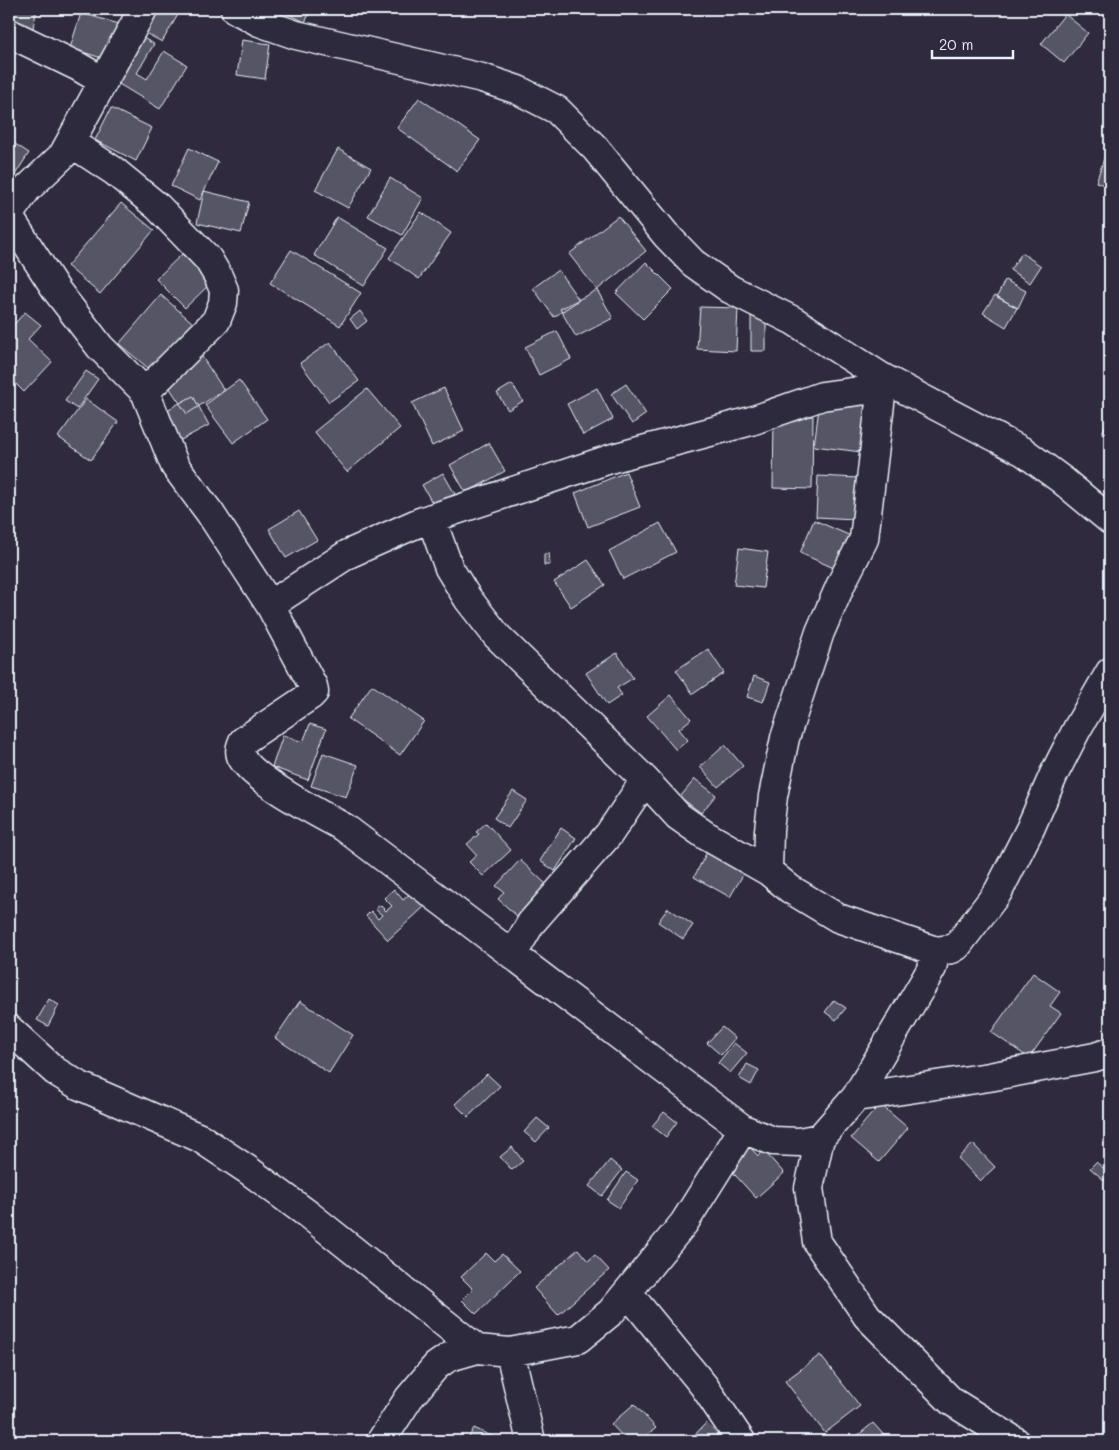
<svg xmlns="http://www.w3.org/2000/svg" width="1119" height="1450" font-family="Mali,sans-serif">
<rect width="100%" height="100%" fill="#2f2a3d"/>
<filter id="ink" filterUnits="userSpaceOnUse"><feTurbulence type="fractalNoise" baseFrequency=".02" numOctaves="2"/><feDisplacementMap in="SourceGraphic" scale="10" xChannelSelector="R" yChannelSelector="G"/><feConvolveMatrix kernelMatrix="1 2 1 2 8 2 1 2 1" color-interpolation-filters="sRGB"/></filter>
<g filter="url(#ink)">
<path fill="#575565" stroke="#e8f1f8" d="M12 9H37L32 32 9 24Z
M152 9H172L179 13 162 42 140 30Z
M278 9H312L305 22Z
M81 13 119 24 108 60 70 48Z
M1065 14 1088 33 1064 63 1041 44Z
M136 34 154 44 137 73 147 79 164 51 187 65 160 109 109 78Z
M242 40 270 44 265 79 237 75Z
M419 98 480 140 457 171 397 128Z
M111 108 152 128 136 161 95 140Z
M9 140 29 153 9 184Z
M1110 141V187L1096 182Z
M189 148 218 162 200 200 171 186Z
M338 149 371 168 348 208 315 190Z
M390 178 423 198 402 235 368 216Z
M204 191 249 202 241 233 197 223Z
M121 203 154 230 100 294 67 266Z
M421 212 451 233 419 279 389 258Z
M618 216 646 251 597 290 569 254Z
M337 217 388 248 364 286 314 255Z
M291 250 361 293 340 326 270 283Z
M1022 253 1041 266 1030 283 1010 270Z
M182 254 211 283 185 308 156 279Z
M646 262 673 289 643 319 616 293Z
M558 270 579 300 554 317 533 288Z
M1005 280 1026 291 1018 308 997 297Z
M597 290 613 318 576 337 560 309Z
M161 295 194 324 153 372 119 344Z
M995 295 1017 308 1006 327 983 313Z
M700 307 738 308 736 351 697 349Z
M360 311 367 321 357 329 350 319Z
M25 312 41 325 28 339 52 362 24 392 9 377V330Z
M751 314H766V351H751Z
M557 331 571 359 539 375 525 347Z
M330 342 359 381 329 402 300 363Z
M200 354 224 390 187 414 163 378Z
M86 371 98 379 77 409 65 401Z
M239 380 267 419 233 443 205 405Z
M512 384 523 401 508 410 497 393Z
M626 384 646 414 632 424 611 394Z
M444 388 464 431 432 446 412 403Z
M597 388 613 419 583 435 567 404Z
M367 389 400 428 347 472 314 432Z
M193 396 209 425 179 441 163 412Z
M86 399 118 422 91 460 58 437Z
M820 400 867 406 861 452 814 446Z
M774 416H813L812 489 773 488Z
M1110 417V437L1102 433Z
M489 443 505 471 466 493 450 465Z
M626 472 640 507 588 527 575 493Z
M443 473 455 494 434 506 422 485Z
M818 476 858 478 855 519 816 517Z
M299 511 317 540 286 558 269 529Z
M814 520 851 536 836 569 800 553Z
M660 523 676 552 623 579 609 551Z
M739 548 768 552 763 588 734 585Z
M549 553 550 565H544V554Z
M588 560 605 585 571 607 554 582Z
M708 649 724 673 693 694 676 670Z
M617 653 633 678 617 688 622 695 607 705 586 673Z
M754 676 770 682 763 702 747 697Z
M372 685 424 721 400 755 348 719Z
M671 695 691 719 679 729 688 740 676 750 647 716Z
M310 724 326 729 308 780 272 767 283 735 303 742Z
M725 745 743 766 718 787 700 767Z
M323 753 358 765 346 797 311 786Z
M695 779 716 795 701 813 680 797Z
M513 791 527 800 508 828 494 818Z
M486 823 511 850 483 876 469 862 477 855 467 844 479 834 476 832Z
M561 828 576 838 555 871 540 861Z
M709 848 747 868 730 897 694 877Z
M520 860 547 885 518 917 498 899 504 892 496 886Z
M394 889 403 900 412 892 425 906 388 940 366 916 371 911 378 919 382 915 375 909 380 905 386 911 392 906 384 898Z
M668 908 693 925 683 939 658 922Z
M1033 973 1060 992 1050 1006 1061 1013 1029 1058 991 1032Z
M49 999 59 1005 48 1026 37 1020Z
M834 1000 846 1008 836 1020 825 1012Z
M300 1001 353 1035 329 1073 275 1038Z
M722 1027 735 1038 721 1055 707 1043Z
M734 1043 747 1053 730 1073 718 1063Z
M747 1064 759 1070 751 1085 739 1078Z
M487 1074 500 1086 468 1117 455 1104Z
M880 1104 908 1128 879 1162 851 1138Z
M664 1112 677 1122 666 1137 652 1126Z
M537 1118 549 1128 536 1142 524 1132Z
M973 1144 995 1167 980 1181 958 1158Z
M748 1145 758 1156 764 1151 784 1173 756 1198 726 1165Z
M512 1147 523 1161 512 1170 500 1157Z
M610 1160 622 1170 602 1196 589 1186Z
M1096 1162 1103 1168 1107 1164 1110 1167V1174L1105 1181 1090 1168Z
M626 1172 638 1180 619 1208 607 1200Z
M578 1249 588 1261 595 1255 609 1270 558 1315 534 1288Z
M486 1253 494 1261 502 1254 520 1271 476 1314 462 1300 473 1289 461 1277Z
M820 1355 860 1406 825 1433 785 1381Z
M634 1404 656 1428 640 1441H627L611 1424Z
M706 1423 725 1441H689Z
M873 1423 889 1441H851Z
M474 1428 502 1441H467Z"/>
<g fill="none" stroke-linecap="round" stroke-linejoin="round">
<g stroke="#e8f1f8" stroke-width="31">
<path id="street" d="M235 9 259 22 296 35 482 78 518 90 557 110 595 148 666 235 693 263 730 289 794 321 883 378 1024 452 1062 480 1110 520
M9 33 79 67 103 81
M70 142 114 171 158 207 208 259 218 276 224 290 223 303 216 321 145 392
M9 214 27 189 63 155 143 9
M9 217 57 291 100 347 145 392 175 466 210 513 270 605 313 686 314 692 310 696 243 741C241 746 239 751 241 756 252 780 320 814 345 828L743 1129 773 1141 799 1142 820 1138 856 1097 924 982 932 968 936 951
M431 518 449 568 468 599 497 636 645 780 678 816 705 835 768 871 790 889 838 918 936 951 952 949 957 946 998 892 1030 829 1054 774 1077 729 1110 672
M270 605 348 554 420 522 613 458 751 421 822 396 881 388
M768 871 769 830 773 796 785 738 820 632 842 582 864 539 883 378
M513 954 531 923 609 834 645 780
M9 1029 55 1071 78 1085 200 1138 248 1170 309 1215 477 1349
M856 1097 989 1077 1095 1057 1110 1052
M820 1138 809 1188 817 1242 867 1316 951 1401 1015 1441
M628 1293 704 1386 741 1441
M510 1352 531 1441
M381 1441 409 1398 436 1366 449 1357 477 1349 510 1352 578 1339 611 1312 684 1223 743 1129"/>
</g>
<use href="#street" stroke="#2f2a3d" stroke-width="28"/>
</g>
</g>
<rect width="1119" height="1450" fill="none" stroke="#2f2a3d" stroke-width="30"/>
<rect x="15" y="15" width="1089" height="1420" fill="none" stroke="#e8f1f8" stroke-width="2" filter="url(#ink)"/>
<path d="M932 50v8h81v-8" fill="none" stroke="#e8f1f8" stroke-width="2.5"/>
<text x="939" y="50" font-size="15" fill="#e8f1f8" stroke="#2f2a3d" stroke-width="4" paint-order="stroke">20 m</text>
</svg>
